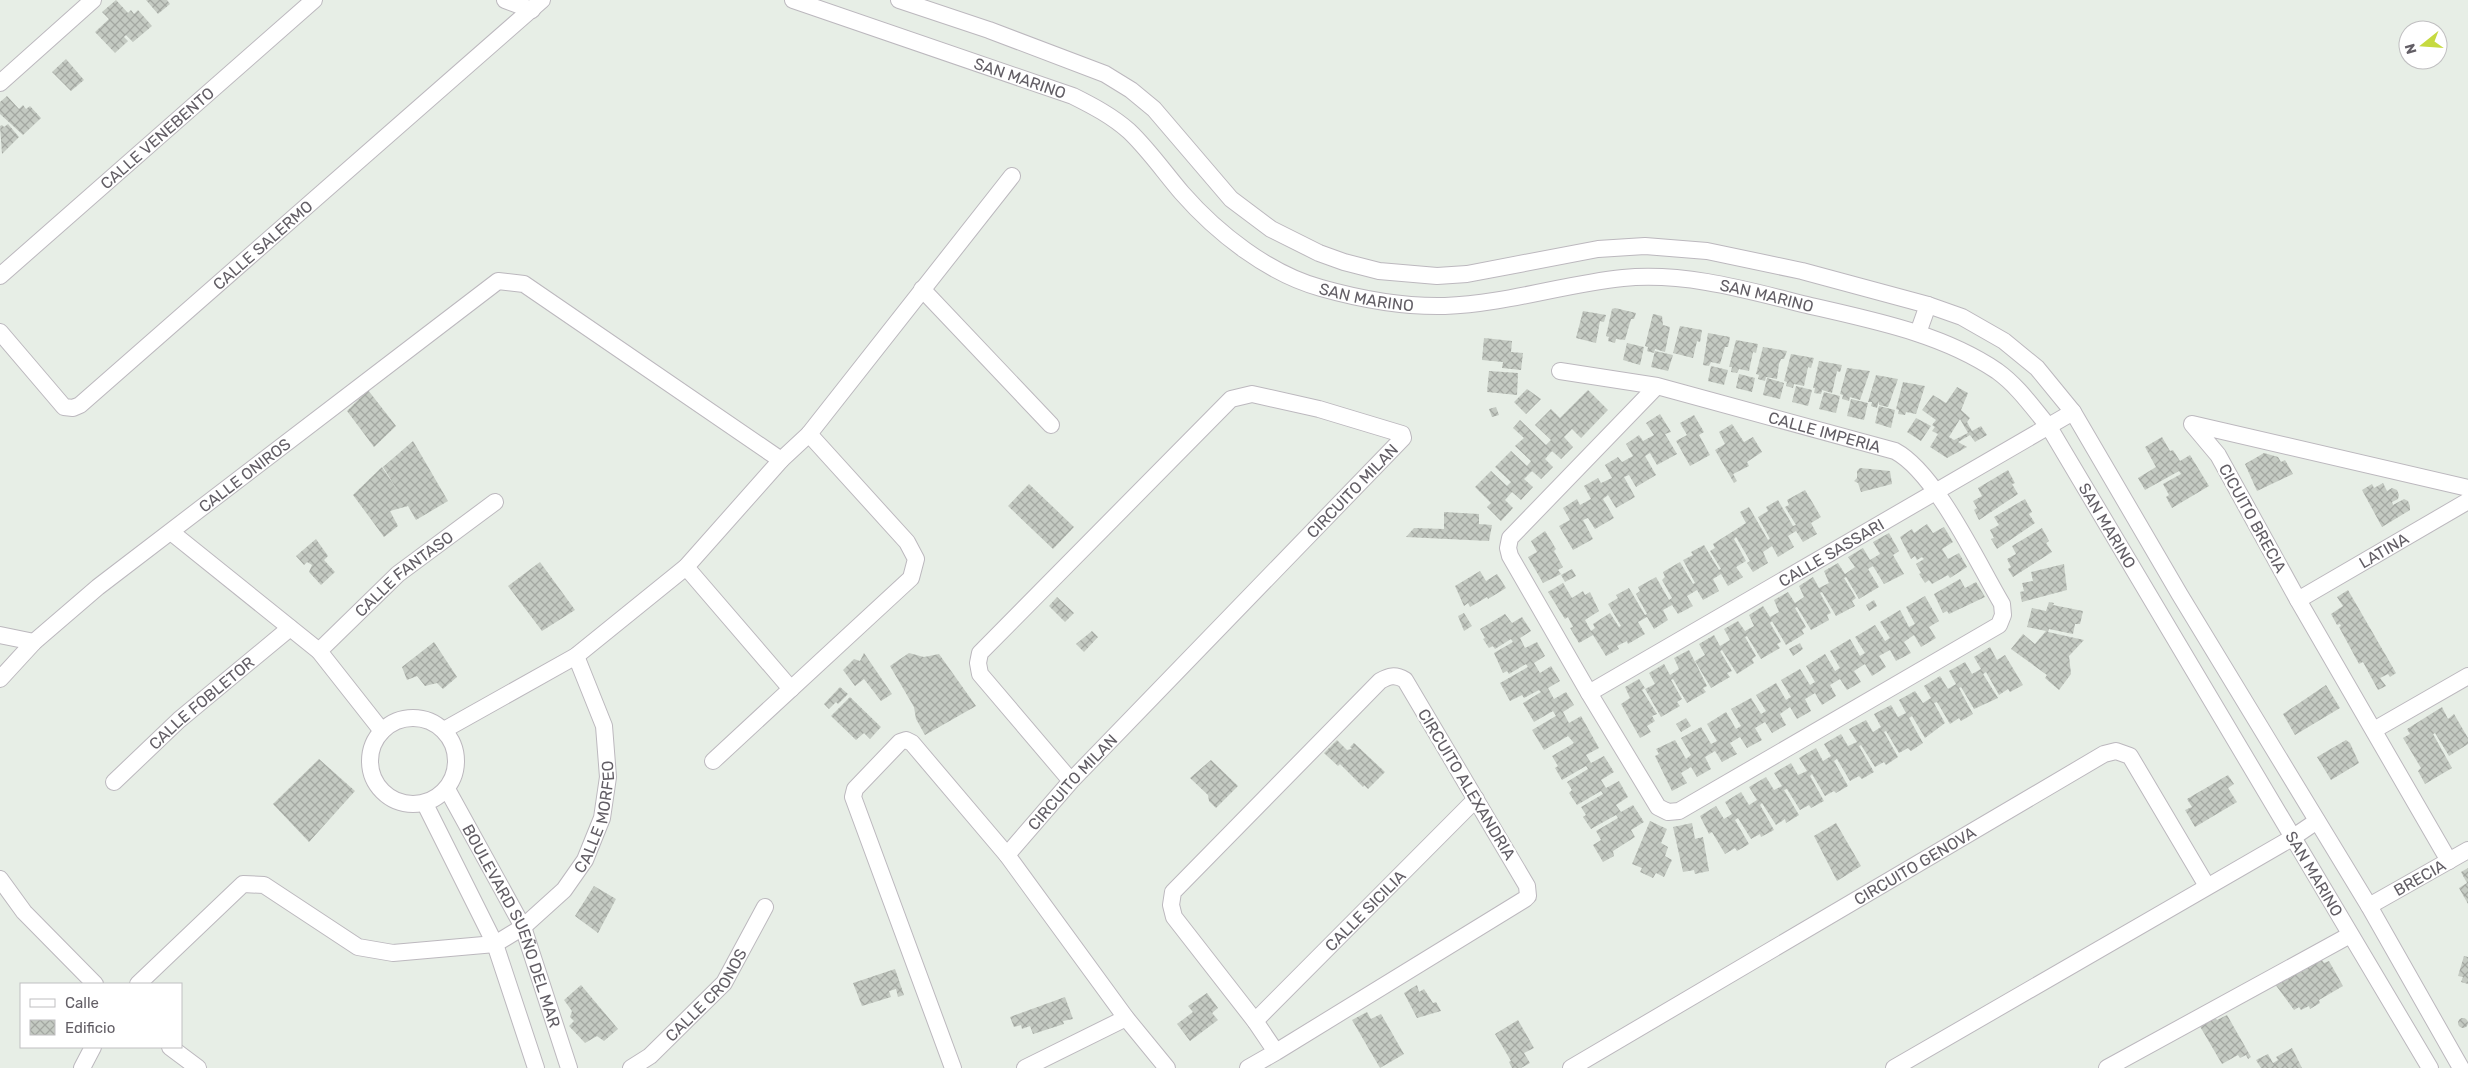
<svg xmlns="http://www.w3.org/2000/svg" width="2468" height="1068" font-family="Rubik,sans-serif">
<defs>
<pattern id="building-cross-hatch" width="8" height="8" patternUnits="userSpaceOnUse" patternTransform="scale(1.25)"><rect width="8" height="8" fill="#c4cac2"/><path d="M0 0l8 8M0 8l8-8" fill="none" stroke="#a3a7a1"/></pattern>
</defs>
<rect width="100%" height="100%" fill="#e7eee6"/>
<path fill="url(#building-cross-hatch)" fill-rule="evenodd" d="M116 0 128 13 131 10 134 14 138 10 152 26 133 42 126 35 124 37 128 41 115 53 95 32 109 19 102 12Z
M146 0H167L170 4 158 14Z
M66 59 84 80 71 91 52 72Z
M7 96 19 109 23 105 26 109 30 106 41 118 23 135 0 114V102Z
M8 124 19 137 2 154 0 126 2 125 4 127Z
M1615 308 1636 313 1634 319H1631L1625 340 1616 339 1615 343 1608 341 1609 337 1606 336 1612 309Z
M1583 311 1606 315 1604 322 1600 321 1596 343 1576 338Z
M1653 314 1662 316 1663 325 1670 327 1665 352 1655 349 1654 353 1647 351 1648 347 1645 346Z
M1680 326 1702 330 1700 342 1697 341 1693 358 1673 353Z
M1708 333 1730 337 1728 347H1725L1720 364 1711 362 1709 366 1703 365Z
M1484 338 1512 341 1511 352 1523 353 1521 370 1502 368 1503 362 1482 360Z
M1736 340 1758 344 1756 353 1753 352 1749 371 1739 369 1737 373 1731 372 1732 367H1729Z
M1627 343 1644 347 1640 365 1623 360Z
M1763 347 1787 351 1784 359H1781L1779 364 1777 379 1766 377 1765 381 1758 379 1759 375 1756 374Z
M1655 351 1673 355 1668 371 1651 367Z
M1791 354 1814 358 1811 368 1808 367 1804 386 1794 384 1793 388 1786 386 1787 382 1784 381Z
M1819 361 1842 365 1840 372 1837 371 1832 393 1822 390 1821 394 1814 393 1815 388H1813Z
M1711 366 1728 370 1724 385 1708 381Z
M1847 368 1870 371 1860 400 1850 397 1849 401 1842 399 1843 395 1840 394Z
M1489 371 1518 373 1517 395 1487 392Z
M1739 374 1755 378 1752 392 1736 388Z
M1876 375 1898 379 1888 407 1879 405V401L1877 408 1871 406 1872 402H1868Z
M1767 378 1784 383 1780 399 1763 395Z
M1903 382 1925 386 1916 414 1906 412 1905 415 1898 414 1899 410 1896 409Z
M1796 386 1812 390 1808 406 1792 402Z
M1957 387 1968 393 1961 410 1970 418 1967 422 1972 431 1981 426 1987 435 1975 442 1970 435 1958 442 1967 447 1947 458 1930 447 1938 434 1932 431 1935 427 1932 425 1936 420 1922 410 1933 395 1946 403ZM1960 419 1968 433 1954 440 1949 437Z
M1527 389 1541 399 1526 414 1514 402Z
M368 390 396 426 374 447 347 411Z
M1588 390 1608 410 1581 438 1572 429 1564 437 1573 447 1561 459 1552 451 1545 459 1553 467 1541 479 1532 471 1524 479 1533 487 1521 500 1512 492 1505 500 1513 508 1501 521 1487 507 1491 503 1475 487 1491 471 1507 486 1511 482 1495 467 1511 451 1527 466 1531 461 1515 446 1524 438 1513 428 1520 420 1546 445 1551 440 1535 425 1551 409 1560 418Z
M1824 392 1840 396 1836 413 1819 409Z
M1851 399 1868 403 1864 420 1847 416Z
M1879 406 1895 410 1891 428 1875 423Z
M1496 407 1499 415 1492 417 1489 409Z
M1660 414 1671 432 1665 434 1677 454 1657 465 1650 453 1645 456 1656 475 1636 487 1629 475 1624 477 1635 497 1616 508 1608 495 1603 499 1614 518 1595 529 1588 518 1583 520 1593 539 1573 550 1559 526 1570 520 1563 508 1577 499 1580 505 1591 499 1584 486 1598 478 1601 483 1612 478 1605 465 1618 457 1622 462 1633 456 1626 444 1639 435 1643 441 1654 435 1646 423Z
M1694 415 1704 432 1699 435 1710 455 1690 466 1676 441 1687 435 1680 423Z
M1916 418 1931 426 1921 441 1907 432Z
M1732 424 1744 442 1753 437 1762 452 1747 462 1749 466 1733 474 1737 481 1734 483 1715 450 1725 444 1719 432Z
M2162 437 2170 451 2173 450 2180 461 2190 455 2209 486 2172 508 2166 497 2169 495 2163 484 2181 474 2179 471 2145 490 2138 478 2156 467 2145 447Z
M413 441 448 501 416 520 408 506 390 511 398 526 384 537 353 495 382 467 399 493 383 467Z
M2264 453 2278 457 2281 462 2285 460 2293 474 2257 491 2245 464Z
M1860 468 1890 471 1892 484 1861 492 1858 483 1854 481 1857 478V471Z
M2008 470 2015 483 2012 484 2018 494 1979 520 1974 510 1977 508 1973 501 1982 496 1978 488Z
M2383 483 2387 491 2392 488 2397 490 2399 495 2398 499 2392 502 2393 505 2404 499 2408 501 2410 506V510L2382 527 2362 490 2372 484 2374 488Z
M1029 484 1074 527 1053 549 1008 506Z
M1805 490 1821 517 1811 523 1817 534 1803 542 1796 531 1788 536 1794 547 1778 557 1772 546 1763 552 1768 563 1753 572 1747 563 1750 561 1736 537 1734 539 1746 561 1736 567 1743 577 1728 586 1721 574 1713 579 1719 591 1703 600 1697 590 1687 596 1693 606 1678 614 1672 605 1663 610 1668 620 1654 629 1647 617 1638 622 1645 634 1628 644 1627 641 1617 646 1619 649 1606 656 1593 635 1579 643 1570 628 1573 627 1568 617 1565 619 1548 592 1563 583 1572 598 1583 591 1585 595 1590 592 1599 611 1585 620 1591 631 1595 628 1593 624 1610 613 1619 627 1621 626 1608 604 1618 598 1616 595 1629 588 1645 615 1647 614 1636 594 1640 591 1638 587 1656 577 1669 600 1672 598 1662 580 1665 577 1663 572 1680 562 1693 584 1695 583 1683 560 1693 555 1691 552 1704 545 1719 570 1721 569 1710 551 1715 548 1713 544 1746 523 1740 512 1749 507 1768 540 1770 539 1758 517 1768 511 1766 507 1778 500 1793 526 1796 525 1785 507 1789 505 1787 500Z
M2025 499 2032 512 2029 514 2035 523 1997 549 1991 539 1994 538 1990 530 1999 525 1994 517Z
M1444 512 1479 514V524L1492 525 1489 541 1406 537 1414 528 1444 529Z
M1927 524 1933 533 1944 527 1953 542 1942 549 1948 559 1959 553 1967 567 1950 578 1948 575 1932 584 1929 580 1925 583 1919 574 1921 573 1916 564 1924 559 1922 557 1917 560 1915 556 1911 559 1900 537 1912 529 1914 533Z
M2042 528 2049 541 2046 543 2052 552 2013 577 2008 569 2011 567 2007 559 2016 554 2012 546Z
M1545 531 1556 549 1554 551 1563 567 1558 570 1561 574 1543 583 1528 557 1537 552 1531 541Z
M1889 533 1899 551 1893 555 1904 574 1884 584 1873 566 1868 569 1879 587 1859 599 1846 577 1844 578 1856 598 1852 601 1855 606 1836 616 1822 592 1820 593 1831 613 1827 615 1829 620 1811 630 1797 607 1795 608 1806 627 1802 630 1804 634 1786 645 1772 621 1770 623 1781 642 1777 644 1780 648 1761 659 1747 636 1745 637 1756 656 1752 659 1754 663 1737 674 1722 650 1720 651 1732 671 1727 673 1730 677 1711 688 1695 661 1705 655 1699 644 1714 635 1720 646 1730 640 1724 629 1738 621 1745 631 1754 626 1749 615 1763 606 1770 617 1779 612 1774 600 1788 592 1795 603 1804 597 1799 586 1813 577 1819 588 1829 583 1824 571 1838 563 1845 574 1855 567 1848 557 1863 548 1870 560 1880 554 1873 542Z
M316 539 328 556 324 560 335 572 321 585 309 572 312 565 307 562 304 565 296 556Z
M540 562 575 610 542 631 508 586Z
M2064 564 2067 590 2022 602 2020 592 2024 591 2022 583 2033 581 2031 572Z
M1572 569 1576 576 1565 582 1561 575Z
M1480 571 1486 581 1497 574 1506 588 1488 599 1487 597 1470 607 1468 603 1464 606 1455 586Z
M1960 579 1965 588 1976 582 1985 597 1949 614 1947 611 1943 613 1934 594Z
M2348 590 2396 673 2390 677 2388 674 2380 678 2386 686 2378 690 2363 662 2359 664 2339 627 2341 626 2340 624 2337 625 2331 614 2343 606 2337 597Z
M1925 596 1939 621 1929 627 1936 638 1921 647 1914 635 1904 642 1911 653 1896 661 1890 650 1879 656 1886 667 1872 676 1865 664 1854 671 1861 682 1847 690 1840 679 1830 685 1836 696 1822 705 1815 693 1805 699 1811 711 1797 719 1790 707 1780 714 1786 725 1772 733 1765 722 1755 728 1762 740 1747 748 1740 737 1730 743 1737 754 1722 762 1715 751 1705 757 1711 769 1697 777 1691 767 1681 773 1687 783 1672 791 1655 756 1659 754 1656 749 1675 740 1686 759 1691 755 1681 738 1701 727 1711 744 1717 741 1707 724 1726 712 1736 729 1741 726 1731 709 1751 698 1761 714 1766 711 1756 695 1776 683 1786 700 1791 697 1781 680 1800 669 1810 685 1815 682 1806 666 1825 654 1835 671 1840 668 1830 651 1850 639 1860 656 1865 653 1855 637 1875 625 1885 641 1890 638 1880 622 1900 610 1909 627 1915 624 1906 607Z
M1057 597 1074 613 1065 622 1049 606Z
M1874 600 1877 606 1869 611 1866 605Z
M2049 602 2054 603 2053 605 2083 611 2080 624H2075L2073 634 2049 629 2048 632 2084 640 2069 656 2071 674 2059 690 2045 678 2047 675 2011 649 2023 634 2035 644 2046 631 2027 627 2032 608 2046 611Z
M1464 613 1472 626 1464 631 1458 616Z
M1505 614 1512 623 1522 617 1531 631 1520 638 1525 648 1537 642 1545 656 1534 663 1540 673 1551 666 1560 681 1548 688 1554 699 1566 692 1574 705 1563 712 1569 723 1581 716 1599 748 1586 755 1591 763 1604 756 1614 772 1601 780 1606 788 1619 781 1628 797 1616 805 1621 812 1633 805 1644 822 1631 830 1635 837 1613 851 1614 856 1603 862 1593 845 1601 840 1596 831 1618 818 1616 815 1591 829 1583 817 1586 815 1581 807 1603 794 1601 791 1577 805 1569 793 1572 790 1567 782 1588 769 1586 766 1562 780 1555 768 1558 766 1552 756 1574 743 1568 736 1544 750 1532 730 1556 716 1553 711 1534 722 1523 703 1541 692 1539 690 1524 698 1522 695 1510 701 1500 683 1528 667 1526 664 1509 674 1507 671 1503 673 1494 653 1513 642 1511 639 1495 649 1493 646 1489 648 1483 639 1485 638 1480 629Z
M1092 631 1098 637 1084 652 1076 644Z
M434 642 457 677 443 689 437 683 425 686 417 676 407 680 402 667Z
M1800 643 1803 649 1793 656 1789 649Z
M1990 647 1997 660 2005 655 2023 685 2010 692 2008 689 1999 695 1986 672 1983 674 1998 698 1974 709 1961 687 1959 688 1973 714 1961 721 1959 718 1950 724 1937 702 1934 703 1945 723 1925 738 1912 716 1909 718 1923 743 1911 751 1908 748 1899 753 1886 731 1884 732 1898 757 1886 765 1884 762 1875 767 1861 745 1859 746 1874 772 1862 779 1859 776 1850 781 1837 759 1834 761 1848 786 1836 793 1834 791 1825 796 1812 774 1810 776 1824 801 1811 808 1809 805 1800 810 1787 789 1784 790 1799 815 1786 823 1785 819 1776 825 1762 803 1760 805 1774 830 1761 837 1760 834 1751 839 1738 818 1735 820 1749 844 1737 851 1735 848 1725 854 1712 832 1709 834 1700 816 1716 806 1724 819 1732 814 1725 802 1741 792 1749 805 1757 800 1749 787 1766 777 1774 790 1782 786 1774 773 1791 763 1798 775 1807 771 1799 758 1816 748 1823 761 1831 756 1824 744 1841 734 1848 746 1857 742 1849 729 1866 720 1873 732 1881 727 1874 714 1891 705 1898 717 1906 713 1899 700 1915 691 1923 703 1931 698 1924 686 1940 676 1948 689 1956 684 1949 671 1965 662 1972 674 1981 669 1974 657Z
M1689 650 1707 686 1703 688 1706 692 1687 703 1673 679 1671 680 1682 699 1677 702 1680 706 1661 717 1645 689 1655 684 1649 673 1664 664 1670 675 1679 669 1674 658Z
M864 653 892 694 881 701 864 679 855 686 843 670 854 659 860 661Z
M909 653 924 657 939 654 976 706 925 735 916 719 914 707 890 666Z
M1639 679 1645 688 1642 690 1657 714 1652 716 1655 721 1647 726 1651 732 1640 738 1621 704 1630 698 1625 687Z
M2326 685 2340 708 2295 735 2283 714Z
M840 687 848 694 838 704 836 702 829 709 824 704Z
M850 697 881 727 870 739 864 733 856 740 831 716Z
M2442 707 2448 719 2454 714 2468 738V744L2449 756 2435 733 2433 734 2452 768 2425 784 2418 771 2421 768 2403 738 2410 734 2407 729Z
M1686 718 1691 726 1681 732 1676 724Z
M1337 740 1347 750 1352 749 1350 747 1354 743 1385 772 1368 789 1364 785 1363 787 1340 764 1338 766 1324 753Z
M2346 740 2350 743 2359 763 2331 780 2317 757Z
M319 759 355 791 309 842 273 804Z
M1211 760 1238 786 1216 808 1209 801 1208 795 1190 778Z
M2228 775 2234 784 2228 788 2237 802 2195 827 2185 810 2192 807 2187 799Z
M1650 821 1667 829 1661 843 1668 847 1665 856 1672 860 1664 877 1656 873 1653 878 1640 872 1642 868 1632 864Z
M1692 823 1695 839 1703 837 1709 871 1695 874 1694 870 1683 872 1673 827Z
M1836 823 1861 866 1837 881 1814 836Z
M2468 868V904L2459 888 2467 883 2461 872Z
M594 886 616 899 598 933 575 916Z
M2313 956 2317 963 2322 960 2324 963 2329 961 2343 986 2319 1000 2320 1003 2310 1009 2309 1006 2301 1010 2299 1007 2294 1010 2272 980Z
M2464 956 2468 957V984L2461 982 2463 977 2458 976Z
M895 969 904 995 898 997 896 989 889 991 891 997 862 1006 853 983Z
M581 985 618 1029 604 1041 597 1036 585 1043 569 1026 574 1021 570 1017 572 1011 564 1000Z
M1417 985 1419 992 1424 989 1433 1003 1436 1002 1441 1011 1417 1018 1404 993Z
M1207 993 1218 1008 1212 1013 1218 1020 1190 1041 1177 1024 1193 1012 1188 1006Z
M1065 997 1073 1019 1063 1021 1064 1024 1033 1034 1030 1026 1022 1029 1021 1025 1014 1027 1010 1017Z
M1367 1012 1371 1019 1381 1014 1404 1054 1380 1068 1352 1020Z
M2213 1014 2217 1020 2227 1015 2251 1057 2248 1059 2246 1055 2240 1058 2238 1055 2222 1064 2198 1023Z
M2458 1023a5 5 0 1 1 10 0a5 5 0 1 1-10 0Z
M1518 1020 1534 1048 1524 1053 1530 1063 1521 1068H1512L1509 1062 1511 1061 1495 1034Z
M2292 1048 2302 1068H2261L2256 1060 2268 1054 2273 1063 2278 1060 2276 1057Z"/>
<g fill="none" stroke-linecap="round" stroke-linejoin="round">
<g stroke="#bcb8be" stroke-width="18">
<g id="minor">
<path d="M505 0 532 10"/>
<path id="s1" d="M793 0 1073 96C1093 106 1112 116 1129 131 1149 150 1164 172 1182 193 1217 233 1269 274 1321 288 1360 299 1404 307 1445 306 1505 304 1564 284 1623 278 1686 272 1747 290 1807 305 1871 320 1941 333 1997 371 2018 386 2033 408 2049 427L2430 1068"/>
<path d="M899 0 989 30 1105 74 1131 90 1154 109 1231 199 1271 229 1319 253 1344 262 1379 271 1437 276 1467 274 1598 249 1645 246 1707 251 1802 271 1928 305 1962 317 2004 341 2037 368 2073 412 2180 595 2369 906 2461 1068"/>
<path d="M0 83 93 0"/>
<path id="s2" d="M0 276 314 0"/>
<path d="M922 289 1051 425"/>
<path id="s3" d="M0 332 64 407 73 408 80 405 542 0"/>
<path d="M1918 333 1928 305"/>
<path id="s4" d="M1560 371 1657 386 1895 451C1936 473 1977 562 2002 604L2003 615 1999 625 1679 811 1668 812 1658 807 1589 693 1510 556 1508 548 1510 538 1657 386"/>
<path d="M171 532 319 651 382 731"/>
<path d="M686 567 791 689"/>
<path id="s5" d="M2298 600 2468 501"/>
<path d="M0 635 34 642"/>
<path id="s6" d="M319 651 398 574 495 502"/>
<path id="s7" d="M0 679 34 642 98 587 498 281 524 284 781 460"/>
<path id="s8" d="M1589 693 2073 412"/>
<circle cx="413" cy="761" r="43"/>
<path d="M444 730 576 656 686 567 781 460 809 434 1012 176"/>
<path d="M2374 730 2468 676"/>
<path d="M713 761 911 578 916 559 907 542 809 434"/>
<path id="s9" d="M114 782 179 720 290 628"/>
<path id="s10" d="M447 789 523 927 569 1068"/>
<path d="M425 804 495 944 536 1068"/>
<path id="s11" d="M1007 855 1071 781 1403 438 1402 434 1319 409 1252 394 1231 399 980 653 978 663 980 674 1071 781"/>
<path d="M2449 861 2298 600 2218 455 2192 424 2468 488"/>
<path d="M0 879 24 912 95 984"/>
<path id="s12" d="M2369 906 2468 850"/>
<path id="s13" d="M138 984 243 884 264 885 358 947 393 953 495 944 523 927 564 890 585 860 602 818 608 777 604 726 576 656"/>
<path id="s14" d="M1255 1021 1476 799"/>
<path d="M170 1047 198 1068"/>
<path d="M82 1068 93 1047"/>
<path id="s15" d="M631 1068 650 1056 724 983 765 907"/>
<path d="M953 1068 853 797 855 789 900 742 906 740 912 743 1007 855 1126 1018 1167 1068"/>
<path d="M1025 1068 1126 1018"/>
<path d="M1248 1068 1276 1052 1525 899 1528 896 1527 886 1405 680C1395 674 1389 676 1380 681L1173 892 1171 905 1174 917 1255 1021 1276 1052"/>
<path id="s16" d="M1571 1068 2104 754 2116 751 2130 756 2207 886"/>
<path d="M1894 1068 2292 838 2317 821"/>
<path d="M2107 1068 2350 935"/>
</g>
</g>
<use href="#minor" stroke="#fff" stroke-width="16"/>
</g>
<g text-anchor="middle" stroke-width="4.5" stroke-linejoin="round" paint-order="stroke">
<g font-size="16" fill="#625e65" stroke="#fff">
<text dy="6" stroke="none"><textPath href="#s1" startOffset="240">SAN MARINO</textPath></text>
<text dy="6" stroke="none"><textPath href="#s2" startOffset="209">CALLE VENEBENTO</textPath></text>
<text dy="6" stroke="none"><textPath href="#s3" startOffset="358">CALLE SALERMO</textPath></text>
<text dy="6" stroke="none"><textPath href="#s1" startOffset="661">SAN MARINO</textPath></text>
<text dy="6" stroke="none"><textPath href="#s1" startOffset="1066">SAN MARINO</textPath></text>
<text dy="6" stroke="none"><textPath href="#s4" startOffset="272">CALLE IMPERIA</textPath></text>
<text dy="6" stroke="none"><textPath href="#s7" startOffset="319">CALLE ONIROS</textPath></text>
<text dy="6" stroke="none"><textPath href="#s11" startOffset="502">CIRCUITO MILAN</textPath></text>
<text transform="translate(2253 518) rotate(61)" y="6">CICUITO BRECIA</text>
<text dy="6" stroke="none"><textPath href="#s1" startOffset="1501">SAN MARINO</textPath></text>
<text dy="6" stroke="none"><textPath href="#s5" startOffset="99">LATINA</textPath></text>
<text dy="6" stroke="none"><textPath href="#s8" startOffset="280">CALLE SASSARI</textPath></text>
<text dy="6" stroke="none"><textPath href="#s6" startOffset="115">CALLE FANTASO</textPath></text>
<text dy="6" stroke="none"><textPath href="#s9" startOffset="118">CALLE FOBLETOR</textPath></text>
<text dy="6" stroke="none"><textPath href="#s11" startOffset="98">CIRCUITO MILAN</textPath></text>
<text transform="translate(1467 784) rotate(59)" y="6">CIRCUITO ALEXANDRIA</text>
<text dy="6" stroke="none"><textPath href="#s13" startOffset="586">CALLE MORFEO</textPath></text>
<text dy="6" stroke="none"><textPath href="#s16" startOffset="399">CIRCUITO GENOVA</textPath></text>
<text dy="6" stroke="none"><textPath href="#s1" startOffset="1906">SAN MARINO</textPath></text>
<text dy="6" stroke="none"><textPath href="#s12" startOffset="58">BRECIA</textPath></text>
<text dy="6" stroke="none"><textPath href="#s14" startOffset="156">CALLE SICILIA</textPath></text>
<text dy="6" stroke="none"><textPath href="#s10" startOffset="152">BOULEVARD SUEÑO DEL MAR</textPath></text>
<text dy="6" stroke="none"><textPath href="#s15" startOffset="106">CALLE CRONOS</textPath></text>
</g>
</g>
<rect x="20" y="983" width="162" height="65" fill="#ffffff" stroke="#c0bfc1"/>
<rect x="30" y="999" width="25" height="8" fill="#ffffff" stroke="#c0bfc1"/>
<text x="65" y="1008" font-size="15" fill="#625e65">Calle</text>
<rect x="30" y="1020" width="25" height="15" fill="url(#building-cross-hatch)" stroke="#c0bfc1"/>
<text x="65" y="1033" font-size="15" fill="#625e65">Edificio</text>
<g transform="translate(2423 45) rotate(253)"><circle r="24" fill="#ffffff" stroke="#c0bfc1"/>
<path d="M0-4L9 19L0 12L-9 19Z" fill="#c6da40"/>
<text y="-8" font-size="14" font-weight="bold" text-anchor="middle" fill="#625e65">N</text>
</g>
</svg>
